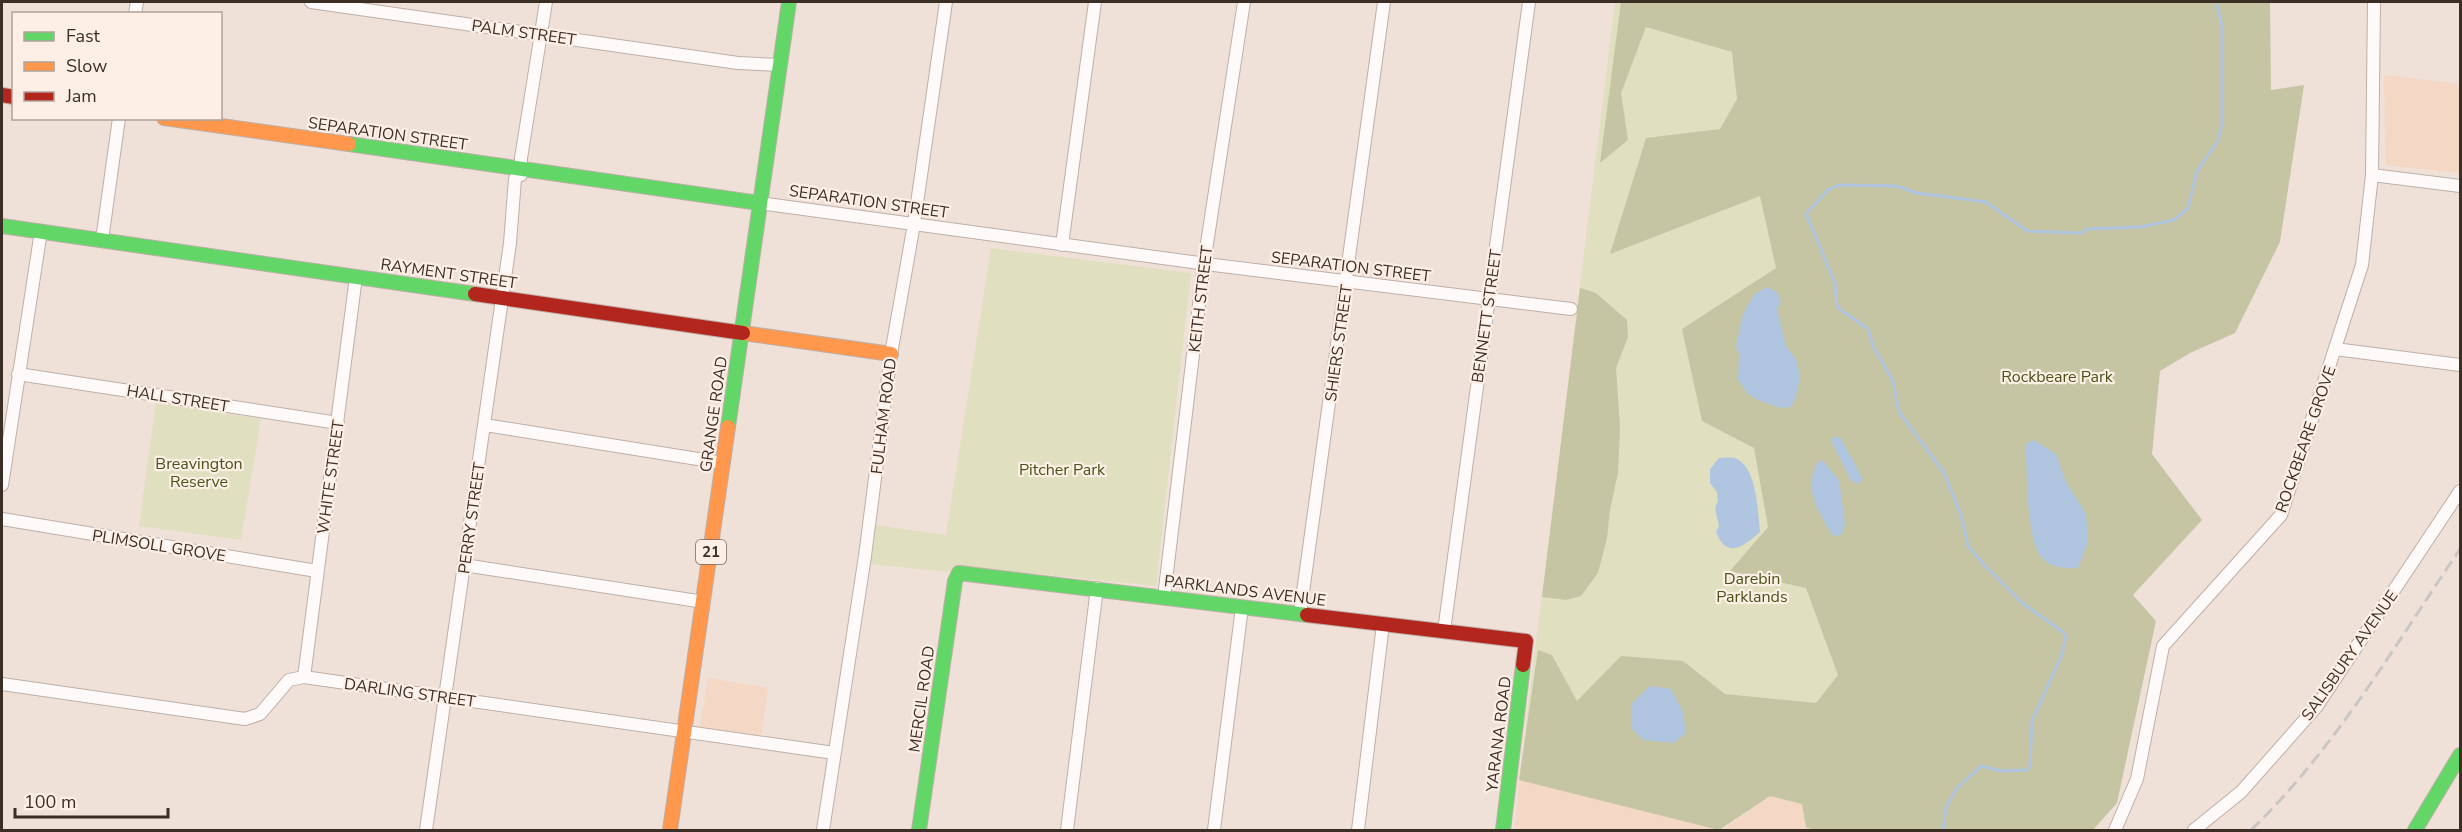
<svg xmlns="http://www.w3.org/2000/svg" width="2462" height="832" font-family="'Nunito Sans',sans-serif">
<rect width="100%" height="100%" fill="#f0e1d8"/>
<path fill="#f4d7c4" d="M2384 75 2460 84V173L2386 165Z
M708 678 768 688 761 737 700 728Z
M1519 780 1719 830H1514Z
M1770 796 1802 804 1806 827 1814 830H1722Z"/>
<path fill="#e0dfbf" d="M1615 2H2202L1936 830H1814L1806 827 1802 804 1770 796 1719 830 1519 780Z
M991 248 1191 273 1156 586 958 566 950 572 870 564 875 525 946 535Z
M156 403 261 419 241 540 139 526Z"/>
<path fill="#c5c5a4" d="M1621 2H2270L2271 90 2304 85 2280 242 2235 333 2190 353 2160 371 2152 454 2202 520 2133 595 2156 621 2117 803 2093 830H1814L1806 827 1802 804 1770 796 1719 830 1519 780 1538 650 1552 655 1577 701 1621 656 1683 661 1725 694 1816 703 1838 675 1806 588 1730 571 1768 527 1754 448 1702 421 1682 329 1776 268 1760 196 1610 254 1646 138 1720 129 1737 99 1732 52 1646 27 1621 93 1628 140 1600 163Z
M1580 288 1596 293 1627 320 1628 337 1616 368 1620 428 1618 473 1610 510 1607 538 1598 573 1581 596 1566 600 1542 597Z"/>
<path fill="#b0c5e0" d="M1766 287 1777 292 1781 302 1777 309 1786 346 1796 359 1800 377 1796 397 1791 407 1781 408 1758 400 1747 393 1738 380 1739 354 1736 345 1743 314 1754 295Z
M1833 437H1840L1863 479 1859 484 1851 481 1831 440Z
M2034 440 2056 454 2066 482 2086 514 2088 542 2078 568C2066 569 2052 568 2043 559 2025 542 2028 470 2025 444Z
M1719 458C1724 458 1729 457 1734 458 1757 464 1758 513 1760 532 1744 546 1727 560 1716 532L1719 526 1715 508 1718 501 1717 492 1710 483V469Z
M1818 461H1823L1839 480 1845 523 1843 533 1838 536 1832 535C1818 509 1803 492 1818 461Z
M1650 686 1671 689 1683 712 1686 733 1674 743 1643 740 1631 728V704Z"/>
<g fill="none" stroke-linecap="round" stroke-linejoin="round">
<path stroke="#b0c5e0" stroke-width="3" d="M1943 830 1946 807 1957 788 1981 766 2001 771 2027 770 2030 765 2032 721 2061 657 2066 637 2063 632 2021 602 1985 566 1968 546 1961 515 1944 473 1899 412 1893 381 1873 346 1868 329 1837 307 1835 283 1806 214 1828 190 1839 185 1896 186 1917 193 1986 202 2027 231 2081 233 2087 229 2140 227 2174 220 2188 208 2197 171 2218 141 2222 123V26L2216 2"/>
<g stroke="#bdb0a8" stroke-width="14">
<path id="street" d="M311 2 738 63 780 65
M135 14 137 2
M521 175V158L546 2
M2372 175 2460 186
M759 203 1214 265 1571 309
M102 240 119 118
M1062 245 1095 2
M2335 349 2460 365
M18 374 338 423
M485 425 723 463
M2 485 41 231
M2 519 317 571
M464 565 704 602
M1164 597 1204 263 1244 2
M1300 614 1384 2
M1444 631 1529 2
M304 677 356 277
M2 684 245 719 260 714 289 680 304 677 834 753
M426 830 510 243 515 179 520 168
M823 830 865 556 891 354 914 224 946 2
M1067 830 1097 588
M1214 830 1242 607
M1358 830 1383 624
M2115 830 2137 779 2163 646 2281 515 2362 265 2372 175 2374 2
M2194 830 2241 792 2317 706 2460 491"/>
</g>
<g stroke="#bdb0a8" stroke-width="16">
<path id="fast" d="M349 144 759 203
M2 226 475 294
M728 427 789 2
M919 830 955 581 959 573 1307 615
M1503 830 1523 665
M2415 830 2460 755"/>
</g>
<g stroke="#bdb0a8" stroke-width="16">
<path id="slow" d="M164 118 349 144
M743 333 891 354
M670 830 728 427"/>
</g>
<g stroke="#bdb0a8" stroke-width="16">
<path id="jam" d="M2 95 14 97
M475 294 743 333
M1307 615 1526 641 1523 665"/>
</g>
<use href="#street" stroke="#fdfaf9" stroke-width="12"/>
<use href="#fast" stroke="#63d668" stroke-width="14"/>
<use href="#slow" stroke="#ff974d" stroke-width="14"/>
<use href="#jam" stroke="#b3261e" stroke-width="14"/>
<path stroke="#cac6c3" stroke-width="3" stroke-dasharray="12 6" stroke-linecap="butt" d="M2251 830C2335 749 2395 645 2460 549"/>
</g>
<g text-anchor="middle" stroke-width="4.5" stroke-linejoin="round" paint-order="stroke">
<rect fill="#feefe6" stroke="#76685f" stroke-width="1.5" x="696" y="540" width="30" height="24" rx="4.5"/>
<g font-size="15" font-weight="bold" fill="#3b2e25">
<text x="711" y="557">21</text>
</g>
<g font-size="16" fill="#3b2e25" stroke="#feefe6">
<text transform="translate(524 32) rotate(8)" y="6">PALM STREET</text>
<text transform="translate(388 133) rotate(8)" y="6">SEPARATION STREET</text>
<text transform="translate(869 201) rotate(8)" y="6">SEPARATION STREET</text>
<text transform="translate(1351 266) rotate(7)" y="6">SEPARATION STREET</text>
<text transform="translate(449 273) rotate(8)" y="6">RAYMENT STREET</text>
<text transform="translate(1200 299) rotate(-83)" y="6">KEITH STREET</text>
<text transform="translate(1486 316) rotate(-82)" y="6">BENNETT STREET</text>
<text transform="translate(1338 343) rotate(-82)" y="6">SHIERS STREET</text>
<text transform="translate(178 398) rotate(9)" y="6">HALL STREET</text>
<text transform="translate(713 414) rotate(-82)" y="6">GRANGE ROAD</text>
<text transform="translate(883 416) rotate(-83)" y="6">FULHAM ROAD</text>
<text transform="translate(2305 439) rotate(-71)" y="6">ROCKBEARE GROVE</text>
<text transform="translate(330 477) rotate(-82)" y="6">WHITE STREET</text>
<text transform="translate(471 518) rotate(-82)" y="6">PERRY STREET</text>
<text transform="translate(159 545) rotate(9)" y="6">PLIMSOLL GROVE</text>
<text transform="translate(1245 590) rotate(7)" y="6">PARKLANDS AVENUE</text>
<text transform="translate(2349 655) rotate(-55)" y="6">SALISBURY AVENUE</text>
<text transform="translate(410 692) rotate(8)" y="6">DARLING STREET</text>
<text transform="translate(921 699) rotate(-82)" y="6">MERCIL ROAD</text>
<text transform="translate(1498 734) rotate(-83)" y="6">YARANA ROAD</text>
</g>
<g font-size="16" fill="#495318" stroke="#feefe6">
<text x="2057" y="382">Rockbeare Park</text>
<text x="199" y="469">Breavington<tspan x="199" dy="18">Reserve</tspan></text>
<text x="1062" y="475">Pitcher Park</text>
<text x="1752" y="584">Darebin<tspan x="1752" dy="18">Parklands</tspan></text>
</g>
</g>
<rect width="2462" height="832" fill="none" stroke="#3b2e25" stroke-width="6"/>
<rect x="12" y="12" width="210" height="108" fill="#feefe6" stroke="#b0a299" stroke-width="1.5"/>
<rect x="24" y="32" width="30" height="9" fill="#63d668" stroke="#b0a299" stroke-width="1.5"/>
<text x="66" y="42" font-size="18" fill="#3b2e25">Fast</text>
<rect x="24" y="62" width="30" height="9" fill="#ff974d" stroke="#b0a299" stroke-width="1.5"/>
<text x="66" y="72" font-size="18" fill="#3b2e25">Slow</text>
<rect x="24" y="92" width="30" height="9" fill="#b3261e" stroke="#b0a299" stroke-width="1.5"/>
<text x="66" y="102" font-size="18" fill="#3b2e25">Jam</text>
<path d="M15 808v9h153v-9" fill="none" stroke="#3b2e25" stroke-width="3"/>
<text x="24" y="808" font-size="18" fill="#3b2e25" stroke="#feefe6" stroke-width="4.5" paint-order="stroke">100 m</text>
</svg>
